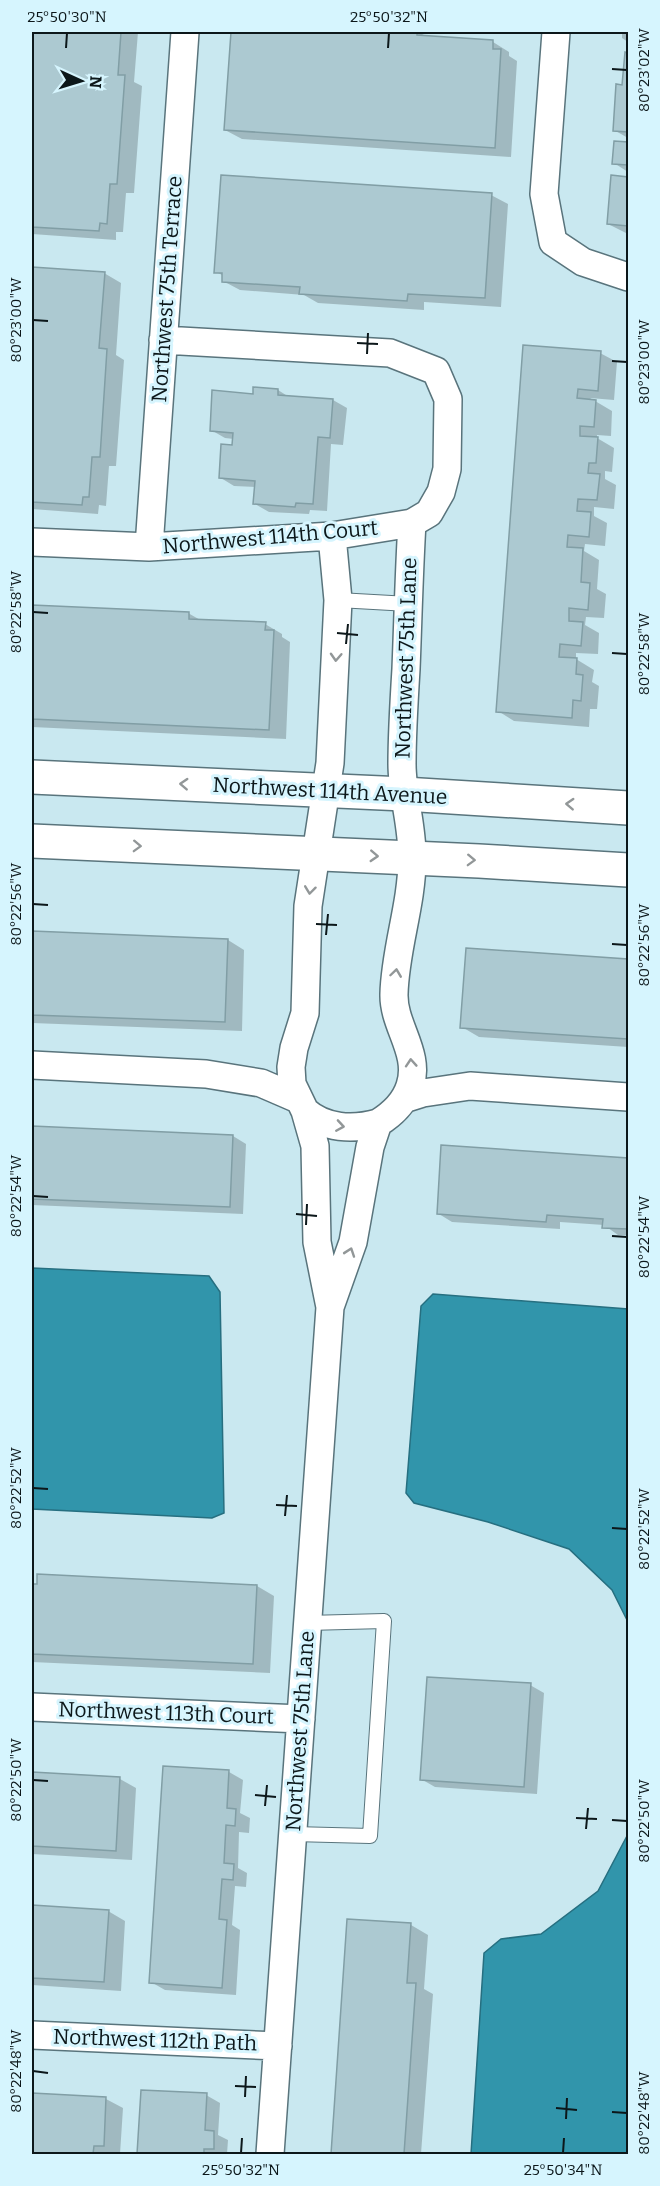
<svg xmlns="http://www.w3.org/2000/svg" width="660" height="2186" font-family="Bitter,serif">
<rect width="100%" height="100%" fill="#c9e8f0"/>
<path fill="#3195ab" stroke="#266f80" stroke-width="1.5" d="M32 1268 209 1276 220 1292 224 1513 212 1518 32 1509Z
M433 1294 628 1309V1622L612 1590 569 1549 488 1522 414 1503 406 1493 421 1306Z
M628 1834V2154H471L484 1953 501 1939 541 1934 598 1891Z"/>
<path fill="#0003" d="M32 32H138L134 82 142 86 134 193H126L123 232H116V240L32 234Z
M232 32H418L428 37 493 42 509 52V56L517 61 511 157 242 139 225 130Z
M622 32H628V42L622 38Z
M626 54H628V138L614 130 623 86Z
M616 143 628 144V172L614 163Z
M613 177 628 178V234L608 224Z
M491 195 508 204 501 307 424 302V310L318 303 304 295 240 290 223 281 224 276 216 272Z
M32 269 104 273 121 283 116 355 124 360 116 466H109L106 506 99 505 98 514 32 509Z
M524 347 600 353 617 362 614 400 590 398 612 411 611 436 597 435V438L614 448 612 472 605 471V479L616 485 614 509 594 507V516L607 523 605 546 585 544 584 551 599 560 597 589 606 594 604 618 586 617 585 625 599 633 598 654 576 653V659L594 670 592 682 599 686 597 709H590L589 727 514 721 498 711Z
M278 390 289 397 333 400 347 408 343 445 331 444 327 511 310 510 309 514 269 512 255 504 256 487 234 486 221 478 233 447 234 439 225 438 211 430 254 395Z
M32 606 188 613 202 621 265 624 282 634V637L290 642 286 739 32 727Z
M32 933 228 940 244 950 242 1031 32 1023Z
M467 950 628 961V1047L479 1037 462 1027Z
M32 1128 233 1136 246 1144 243 1214 32 1205Z
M443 1147 628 1160V1235H618L604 1225 560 1222V1229L452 1222 439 1214Z
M32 1585 257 1586 274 1596 270 1673 32 1662Z
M530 1685 544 1693 537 1794 435 1787 421 1779Z
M229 1772 243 1780 240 1813 250 1818 249 1833 239 1832 238 1868 247 1873 246 1887 235 1886 232 1925 240 1930 236 1995 165 1990 151 1982Z
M32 1774 120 1779 136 1788 132 1860 32 1854Z
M32 1907 108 1911 125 1921 121 1991 32 1985Z
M348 1921 411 1925 428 1935 424 1989 433 1994 421 2154H333Z
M142 2091 206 2095 220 2103 218 2135 228 2140 227 2154H139Z
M32 2094 106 2099 123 2108 120 2154H32Z"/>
<path fill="#acc9d1" stroke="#819ea5" stroke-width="1.5" d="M32 32H121L118 75H125L117 184H110L107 224 100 223 99 231 32 227Z
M231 32H417V35L493 40V49H501L495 148 224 130Z
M625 52 628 53V132L613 131 616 84 622 85Z
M614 141 628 142V165L612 164Z
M221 175 492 193 485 298 408 294 407 301 299 294 300 287 222 282V273H214Z
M611 175 628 177V226L607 224Z
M32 267 105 272 99 348 107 349 100 457H92L89 497H83L82 505 32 502Z
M523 345 601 351 598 391 578 389 577 398 596 400 594 427 580 426V436L598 437 596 463H589L588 473 600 474 597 500 578 499 577 511 591 512 589 537 568 535 567 547 583 548 581 582 590 583 588 610 569 608V621L583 622 581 646 560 644 559 657 577 658 576 674 583 675 581 701 573 700 572 718 496 712Z
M253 387 278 389V395L333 399 330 438 318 437 313 504 296 503 295 507 253 504 255 481 219 478 221 444 232 445 233 433 210 431 212 390 253 394Z
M32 605 189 612V619L266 622 265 630H274L269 730 32 719Z
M32 931 228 939 225 1022 32 1015Z
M466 948 628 959V1039L460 1028Z
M32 1126 233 1135 230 1207 32 1199Z
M441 1145 628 1158V1229L602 1228 603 1219 547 1215 546 1222 437 1214Z
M37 1574 257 1585 253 1664 32 1654V1584H37Z
M427 1677 531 1683 524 1787 420 1780Z
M163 1766 229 1770 227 1808 236 1809 235 1826 226 1825 224 1863 234 1864 233 1880 222 1879 219 1919 227 1920 222 1988 149 1983Z
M32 1772 120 1777 116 1851 32 1846Z
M32 1905 109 1910 104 1982 32 1978Z
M347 1919 411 1923 407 1983H416L404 2154H331Z
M141 2090 207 2093 205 2130 214 2131V2149H204V2154H137Z
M32 2093 106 2097 104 2146H94L93 2154H32Z"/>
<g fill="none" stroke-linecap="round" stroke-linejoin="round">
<g stroke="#59747c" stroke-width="16">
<path id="lane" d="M338 600 409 604
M293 1834 370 1836 384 1621 307 1623"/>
</g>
<g stroke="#59747c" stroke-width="30">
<path id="street" d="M556 32 544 194 553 242 583 262 628 277
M32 542 149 547 332 536 412 523 429 513 441 492 447 469 448 399 436 371 390 353 163 340
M149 547 185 32
M32 1065 206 1074 261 1083 298 1099
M404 1099 423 1093 470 1086 628 1097
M305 1111C325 1129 353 1130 378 1123
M330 1307 317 1242 315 1146 305 1111 292 1084 291 1067 294 1048 305 1013 308 906 330 763 338 600 332 536
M32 1707 301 1719
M32 2035 278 2046
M270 2154 330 1307 353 1242 370 1147 378 1123C391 1115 405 1102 410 1086 421 1053 393 1026 394 994 395 949 412 905 412 859 413 827 402 796 402 764 402 733 404 701 406 669 408 620 409 572 412 523"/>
</g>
<g stroke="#59747c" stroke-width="36">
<path id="secondary" d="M32 777 404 794 628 808
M32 841 479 861 628 870"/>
</g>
<use href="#lane" stroke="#fff" stroke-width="14"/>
<use href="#street" stroke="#fff" stroke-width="27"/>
<use href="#secondary" stroke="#fff" stroke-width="33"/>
</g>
<defs><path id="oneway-chevron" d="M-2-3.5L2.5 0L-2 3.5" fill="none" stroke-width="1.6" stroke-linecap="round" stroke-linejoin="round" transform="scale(1.5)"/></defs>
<g stroke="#929798">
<use href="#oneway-chevron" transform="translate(336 657) rotate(93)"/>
<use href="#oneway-chevron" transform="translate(184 784) rotate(-177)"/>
<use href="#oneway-chevron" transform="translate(570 804) rotate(-177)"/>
<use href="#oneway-chevron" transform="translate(137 846) rotate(2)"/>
<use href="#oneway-chevron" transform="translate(374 856) rotate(3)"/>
<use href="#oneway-chevron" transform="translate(471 860) rotate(2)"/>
<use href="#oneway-chevron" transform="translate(310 890) rotate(97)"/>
<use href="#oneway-chevron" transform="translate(396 973) rotate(-82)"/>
<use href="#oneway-chevron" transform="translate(411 1063) rotate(-94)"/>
<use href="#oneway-chevron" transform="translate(340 1126) rotate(9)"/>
<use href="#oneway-chevron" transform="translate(350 1252) rotate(-71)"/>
</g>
<path fill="none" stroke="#0c171a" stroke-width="2" d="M66 48 67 33M388 48 389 33M612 69 627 70M33 320 48 321M357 343 378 344M367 354 368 333M612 361 627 362M33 612 48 613M337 633 358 635M346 644 348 624M612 653 627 654M33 904 48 905M316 924 337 925M326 935 328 914M612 944 627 945M33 1196 48 1197M296 1214 317 1216M306 1225 307 1204M612 1236 627 1237M33 1488 48 1489M276 1505 297 1506M285 1516 287 1495M612 1528 627 1529M33 1780 48 1781M255 1795 276 1797M265 1806 267 1785M576 1818 597 1819M612 1820 627 1821M586 1829 588 1808M33 2071 48 2073M235 2086 256 2087M245 2097 246 2076M556 2108 577 2110M612 2112 627 2113M566 2119 567 2098M241 2153 242 2138M563 2153 564 2138"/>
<g text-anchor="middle" stroke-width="6" stroke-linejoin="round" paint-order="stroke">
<g font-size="21" fill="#0c171a" stroke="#d6f5fe">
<text transform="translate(167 289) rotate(-86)" y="7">Northwest 75th Terrace</text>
<text transform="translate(270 537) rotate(-5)" y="7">Northwest 114th Court</text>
<text transform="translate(406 658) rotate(-88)" y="7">Northwest 75th Lane</text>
<text transform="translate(330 791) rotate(3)" y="7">Northwest 114th Avenue</text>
<text transform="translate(166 1713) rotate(2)" y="7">Northwest 113th Court</text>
<text transform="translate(300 1731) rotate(-86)" y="7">Northwest 75th Lane</text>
<text transform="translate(155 2040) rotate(2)" y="7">Northwest 112th Path</text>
</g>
</g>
<rect width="660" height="2186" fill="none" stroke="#d6f5fe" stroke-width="66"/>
<g transform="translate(81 81) rotate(94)" stroke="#d6f5fe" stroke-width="4.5" paint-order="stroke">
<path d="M0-4.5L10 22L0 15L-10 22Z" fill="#0c171a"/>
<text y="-9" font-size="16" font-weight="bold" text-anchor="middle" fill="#0c171a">N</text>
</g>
<rect x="33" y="33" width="594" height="2120" fill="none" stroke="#0c171a" stroke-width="2"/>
<g font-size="15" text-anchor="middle" fill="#0c171a">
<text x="67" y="22">25°50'30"N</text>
<text x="389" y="22">25°50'32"N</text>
<text transform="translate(644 70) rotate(-90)" y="5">80°23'02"W</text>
<text transform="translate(16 320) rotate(-90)" y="5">80°23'00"W</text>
<text transform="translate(644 362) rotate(-90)" y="5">80°23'00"W</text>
<text transform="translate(16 612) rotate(-90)" y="5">80°22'58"W</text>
<text transform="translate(644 654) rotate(-90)" y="5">80°22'58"W</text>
<text transform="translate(16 904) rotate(-90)" y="5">80°22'56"W</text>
<text transform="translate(644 945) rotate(-90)" y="5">80°22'56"W</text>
<text transform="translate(16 1196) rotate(-90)" y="5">80°22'54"W</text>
<text transform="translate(644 1237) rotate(-90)" y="5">80°22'54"W</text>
<text transform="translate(16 1488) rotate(-90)" y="5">80°22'52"W</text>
<text transform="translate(644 1529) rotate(-90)" y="5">80°22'52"W</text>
<text transform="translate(16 1780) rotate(-90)" y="5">80°22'50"W</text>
<text transform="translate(644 1821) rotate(-90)" y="5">80°22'50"W</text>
<text transform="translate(16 2071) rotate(-90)" y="5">80°22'48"W</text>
<text transform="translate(644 2113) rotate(-90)" y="5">80°22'48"W</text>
<text x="241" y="2175">25°50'32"N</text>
<text x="563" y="2175">25°50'34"N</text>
</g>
</svg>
